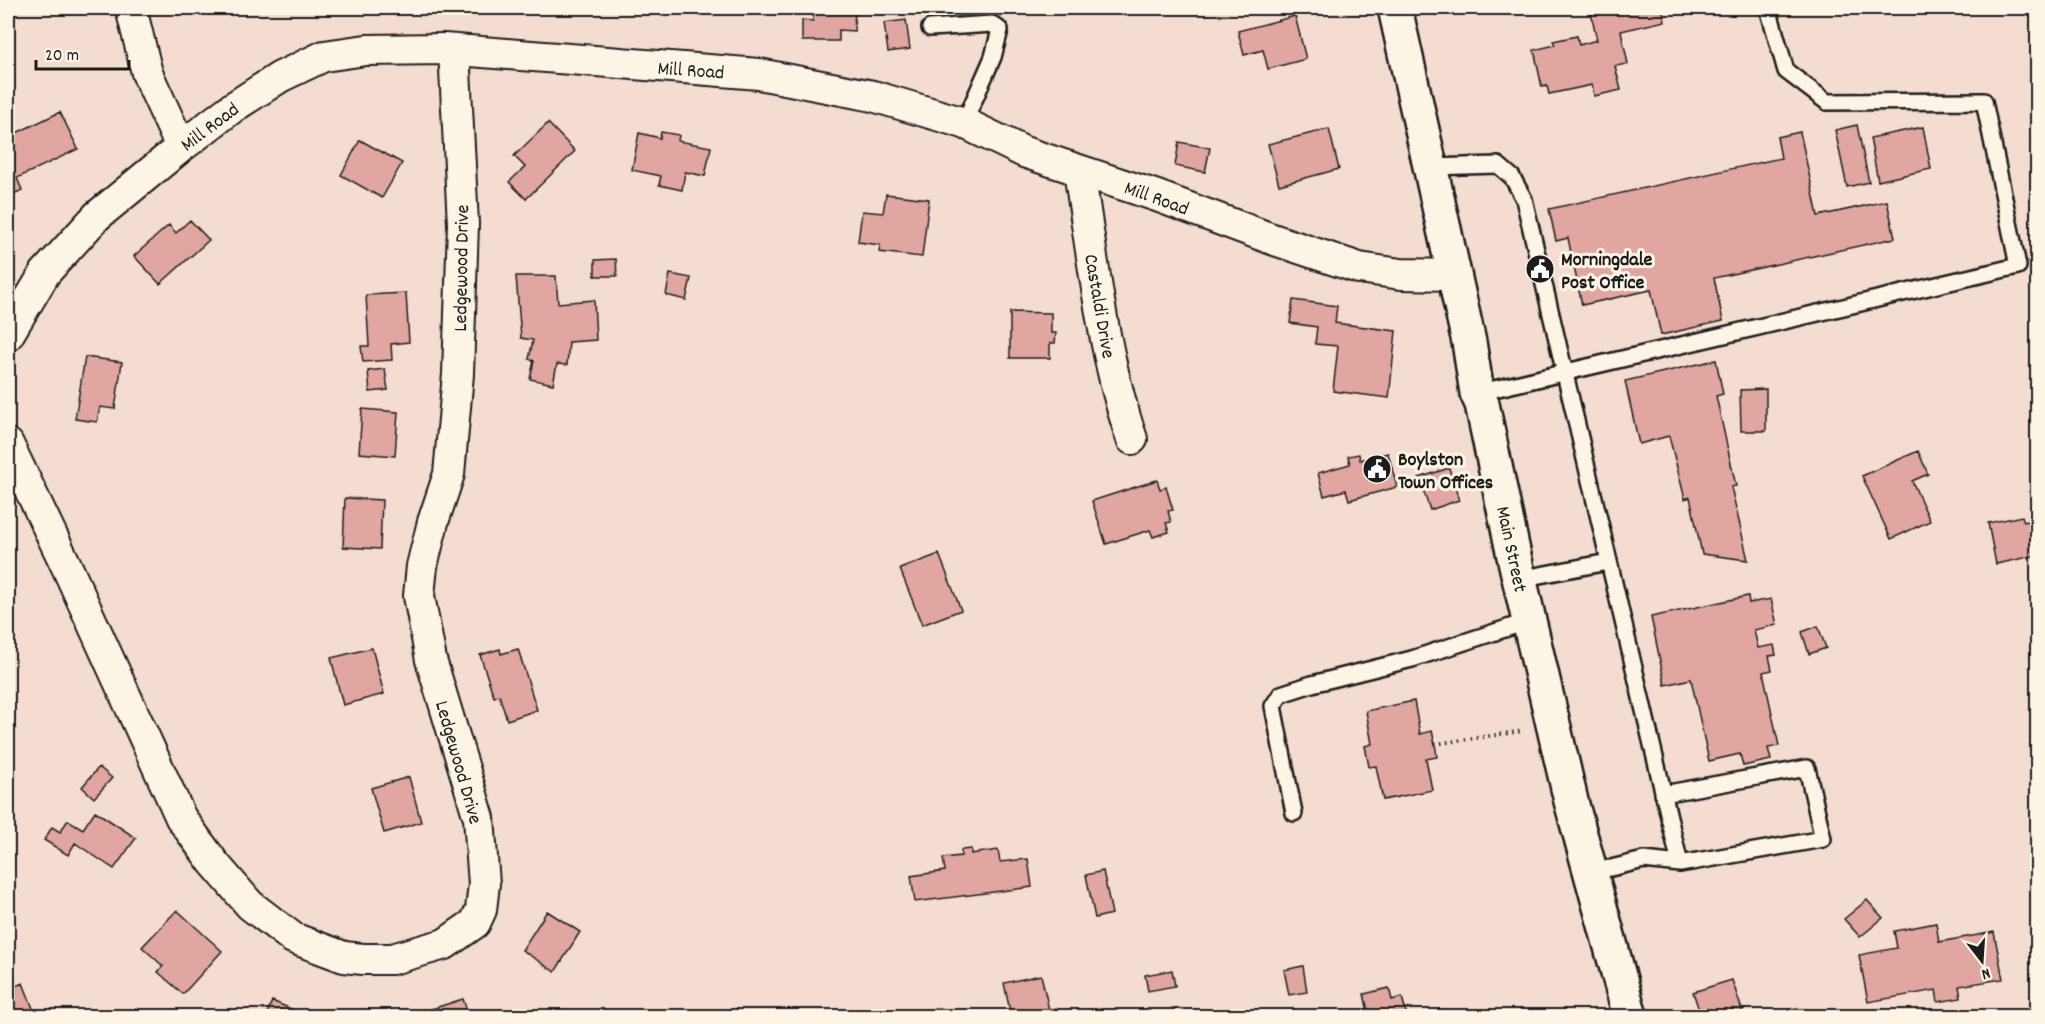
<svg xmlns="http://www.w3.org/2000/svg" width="2045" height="1024" font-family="Dekko,sans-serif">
<rect width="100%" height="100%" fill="#f4ddd0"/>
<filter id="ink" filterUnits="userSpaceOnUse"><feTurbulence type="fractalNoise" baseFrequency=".0167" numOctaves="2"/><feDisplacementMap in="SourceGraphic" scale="12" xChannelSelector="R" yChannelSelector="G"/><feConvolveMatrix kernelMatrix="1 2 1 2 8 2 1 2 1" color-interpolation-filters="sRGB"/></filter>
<g filter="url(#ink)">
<path fill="#e1a69f" stroke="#1c1c1c" stroke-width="1.5" d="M813 8H855L854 31 839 30V41H802V20L813 21Z
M1590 8H1662L1665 21 1621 31 1628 64 1615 66 1621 90 1594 96 1592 85 1549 94 1547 86 1542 87 1534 50 1555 45 1553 41 1577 36 1579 45 1597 40Z
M1295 16 1306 59 1268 69 1263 50 1244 55 1238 31Z
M906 20 910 49 888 52 884 23Z
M60 112 78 149 17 178 22 190 8 197V137Z
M548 123 575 151 526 199 509 182 525 167 514 156Z
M1857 125 1869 182 1847 187 1835 130Z
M1923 127 1931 169 1878 181 1870 138Z
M1329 129 1339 169 1279 185 1268 144Z
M661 132 679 135 678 141 711 147 705 176 685 172 682 190 659 185 661 176 632 170 639 133 660 138Z
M1800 132 1818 216 1887 201 1895 238 1714 278 1723 321 1661 335 1651 290 1582 305 1568 238 1556 241 1549 209 1781 158 1777 137Z
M360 140 402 163 382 198 341 175Z
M1179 142 1210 148 1205 172 1175 166Z
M886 194 929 199 922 257 879 252 880 245 858 242 862 211 883 213Z
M190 220 209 240 160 284 134 256 169 225 176 233Z
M616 259 617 276H595V260Z
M670 274 691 278 686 300 666 295Z
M516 276H556L558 303 594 300 596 340 569 342 567 365 557 364 553 384 530 379 534 361 529 359 533 340 521 338Z
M406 293 409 342 391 344 392 360 363 362 361 346H369L366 295Z
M1293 300 1337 306 1335 323 1396 331 1389 398 1333 391 1338 346 1315 344 1317 327 1290 323Z
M1010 312 1051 313V333H1056L1055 343H1050V358H1010Z
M85 357 122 362 115 409 100 407 97 422 75 419Z
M1716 360 1723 394 1716 396 1736 486 1731 487 1748 560 1702 554 1690 497 1685 499 1669 436 1639 444 1625 381Z
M385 369 388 390 370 392 368 371Z
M1766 389V431H1741L1740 390Z
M362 409 398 412 395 456 359 453Z
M1918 451 1928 474 1912 481 1930 521 1891 539 1862 476Z
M1388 453 1397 487 1349 500 1346 490 1324 496 1318 473 1350 464 1348 456 1359 454 1360 460Z
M1449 468 1459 500 1430 510 1419 478Z
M1157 480 1160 489 1166 487 1173 510 1168 511 1171 522 1166 523 1169 532 1153 537 1150 530 1106 544 1092 501Z
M345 498 382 500 380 549 343 547Z
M2022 516 2024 522 2038 519V555L1996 564 1988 523Z
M939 554 961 610 922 625 900 569Z
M1748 596 1749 603 1771 599 1777 625 1754 630 1758 648 1774 645 1776 655 1769 656 1772 670 1763 672 1779 746 1768 748 1771 760 1743 766 1740 754 1709 761 1691 679 1665 685 1651 617Z
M1818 626 1826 648 1809 654 1802 632Z
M372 648 384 694 343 705 331 658Z
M500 649 501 654 518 649 537 710 507 720 499 695 494 697 480 655Z
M1414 701 1420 734 1432 731 1435 744 1437 757 1426 759 1432 790 1383 800 1376 766 1369 767 1365 746 1372 744 1366 711Z
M99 767 112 778 94 798 82 787Z
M409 777 421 822 384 833 371 788Z
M95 811 136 838 114 869 75 843 68 855 44 840 52 827 60 832 68 820 83 829Z
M971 849V854L998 850 1000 862 1028 859 1032 887 915 902 911 876 945 871 943 858 961 856V850Z
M1103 871 1112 914 1095 918 1086 875Z
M1867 900 1883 918 1860 937 1844 919Z
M177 910 222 951 183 994 158 972 163 966 142 947Z
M547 911 580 932 555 972 522 950Z
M1936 923 1939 942 1994 932 2003 979 1959 986 1961 998 1938 1002 1936 990 1868 1002 1859 955 1897 948 1894 931Z
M1303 966 1307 992 1289 995 1284 970Z
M1172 970 1175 986 1148 991 1145 975Z
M1041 975 1050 1014 1036 1016H1011L1004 983Z
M1732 980 1744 1016H1701L1693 992Z
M23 983 36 1016H8V989Z
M1389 988 1392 1000 1402 997 1407 1016H1369L1364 994Z
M463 999 469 1016H420L419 1013Z
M272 1001 308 1016H266Z"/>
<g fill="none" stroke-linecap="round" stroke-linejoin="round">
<g stroke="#1c1c1c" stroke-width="20">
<path id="lane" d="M930 28 992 24 1000 30 993 57 964 123
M1430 167 1498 165 1512 177 1524 199 1680 864 1644 860 1611 868 1590 870
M1477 393 2018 266 1984 101 1827 102 1786 71 1768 8
M1519 579 1608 562
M1663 794 1807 768 1823 839 1680 864
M1294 813 1273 706 1281 694 1312 684 1412 659 1529 621"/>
</g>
<g stroke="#1c1c1c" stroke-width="34">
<path id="street" d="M131 8 147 73 181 147
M1079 171C1093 259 1103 355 1132 439
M8 335 45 273 97 216 181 147 232 108 280 77 324 56 366 50 444 49 759 74 873 96 964 123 1024 152 1157 196 1272 239 1359 268 1401 274 1455 275
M8 444 66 565 181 818 213 862 250 905 293 938 344 957 363 959H392L445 944 475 923 481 910 484 884 479 818 431 660 419 596 422 566 433 522 449 474 458 374 463 224 454 50"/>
</g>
<g stroke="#1c1c1c" stroke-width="38">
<path id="secondary" d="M1395 8 1469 342 1477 393 1482 404 1514 556 1571 801 1630 1016"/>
</g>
<path stroke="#1c1c1c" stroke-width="4" stroke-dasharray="1.5 4.5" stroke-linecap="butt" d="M1435 744 1523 731"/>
<use href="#lane" stroke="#fcf5e5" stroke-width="15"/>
<use href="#street" stroke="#fcf5e5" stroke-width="30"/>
<use href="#secondary" stroke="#fcf5e5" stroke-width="33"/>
</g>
</g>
<defs>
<g id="civic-disc" transform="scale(1.5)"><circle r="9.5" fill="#1c1c1c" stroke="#fcf5e5"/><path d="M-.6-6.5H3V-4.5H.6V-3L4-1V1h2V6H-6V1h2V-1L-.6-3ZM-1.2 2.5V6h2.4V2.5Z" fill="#fff"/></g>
</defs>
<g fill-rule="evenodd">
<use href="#civic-disc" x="1540" y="269"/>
<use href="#civic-disc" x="1377" y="469"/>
</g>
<g text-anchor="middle" stroke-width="6" stroke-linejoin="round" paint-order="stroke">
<g font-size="20" fill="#1c1c1c" stroke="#fcf5e5">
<text transform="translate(691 69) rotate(4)" y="7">Mill Road</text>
<text transform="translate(209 126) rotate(-37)" y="7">Mill Road</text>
<text transform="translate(1157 197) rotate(20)" y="7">Mill Road</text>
<text transform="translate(460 268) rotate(-89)" y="7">Ledgewood Drive</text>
<text transform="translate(1101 306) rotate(80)" y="7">Castaldi Drive</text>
<text transform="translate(1513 549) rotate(78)" y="7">Main Street</text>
<text transform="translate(460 762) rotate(74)" y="7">Ledgewood Drive</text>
</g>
<g font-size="20" font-weight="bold" fill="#1c1c1c" stroke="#fcf5e5" text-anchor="start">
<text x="1561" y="265">Morningdale<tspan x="1561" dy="23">Post Office</tspan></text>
<text x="1398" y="465">Boylston<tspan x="1398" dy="23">Town Offices</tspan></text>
</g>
</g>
<rect width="2045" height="1024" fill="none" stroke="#fcf5e5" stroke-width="30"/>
<rect x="15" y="15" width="2015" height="994" fill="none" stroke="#1c1c1c" stroke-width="2" filter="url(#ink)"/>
<g transform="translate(1982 961) rotate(163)" stroke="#fcf5e5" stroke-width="4.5" paint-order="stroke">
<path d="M0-4.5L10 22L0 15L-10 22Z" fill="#1c1c1c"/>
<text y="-9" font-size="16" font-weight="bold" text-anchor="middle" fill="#1c1c1c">N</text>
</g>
<path d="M36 60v9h93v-9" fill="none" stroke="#1c1c1c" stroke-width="3"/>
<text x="45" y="60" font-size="18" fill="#1c1c1c" stroke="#fcf5e5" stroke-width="4.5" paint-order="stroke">20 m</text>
</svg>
